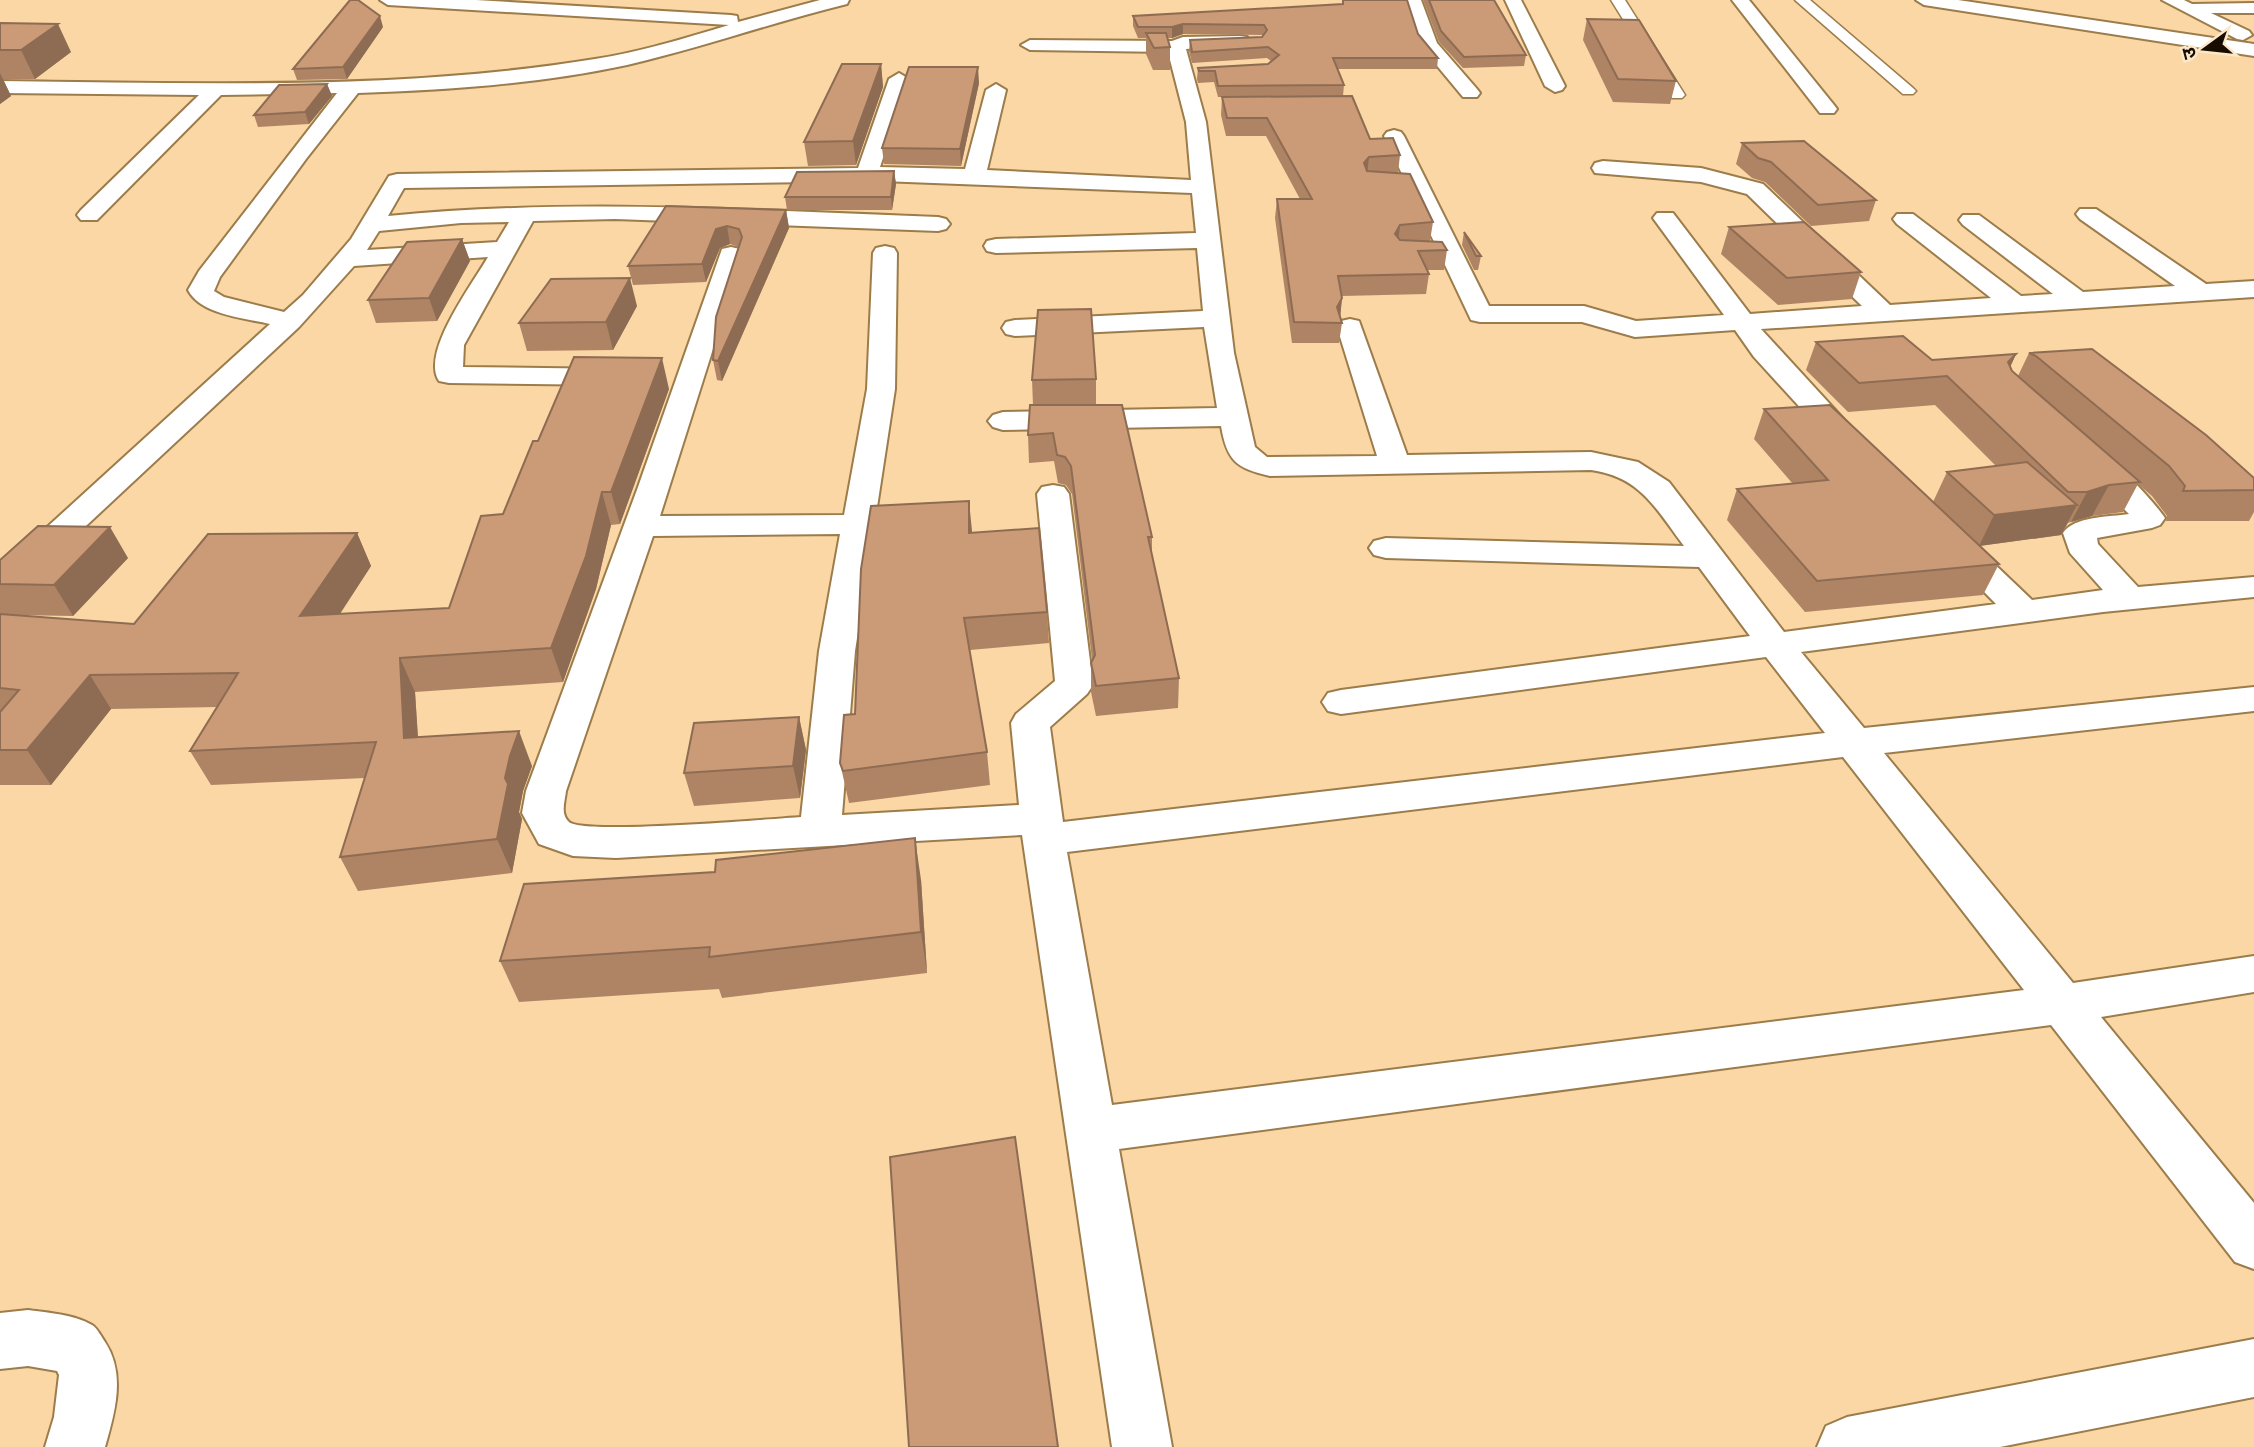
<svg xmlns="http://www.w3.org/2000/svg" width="2254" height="1447" font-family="'Archivo Narrow','Noto Sans Devanagari',sans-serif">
<rect width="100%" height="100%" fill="#fad7a4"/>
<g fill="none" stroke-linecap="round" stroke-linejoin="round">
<g stroke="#9c7c4b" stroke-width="3">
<path id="lane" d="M1611 0H1625L1685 95 1682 98H1672Z
M1795 0H1810L1913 88 1916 91 1913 94H1903Z"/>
</g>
<g stroke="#9c7c4b" stroke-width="4">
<path id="street" d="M380 0H476L731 15 737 16 738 22 820 0H849L847 4C773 22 701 48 627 65 539 84 447 90 358 93L306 159 220 277 214 291 224 297 284 312 303 295 351 239 389 176 397 174 858 168 889 79 899 73 909 79 880 167 965 169 986 90 996 84 1006 90 987 170 1191 180 1186 122 1168 52 1030 50 1021 45 1030 40 1172 41 1183 37 1241 36 1247 37 1250 41 1247 45 1186 49 1206 122 1234 353 1255 447 1267 457 1377 456 1337 327 1341 321 1350 319 1359 321 1407 455 1591 452 1638 462 1669 482 1784 632 1996 604 1937 544 1942 537 1954 534 1966 537 2032 600 2103 590 2070 553 2063 533C2074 516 2110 517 2129 514L2077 463 2081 456C2089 455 2095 453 2103 456 2120 465 2154 502 2165 518L2160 525 2152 528 2097 538 2098 544 2138 587 2254 577V597L2103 612 1801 652 1864 728 2254 687V711L1884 753 2073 983 2254 956V992L2101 1017 2254 1203V1269L2235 1262 2051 1025 1119 1149 1172 1447H1112L1022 835 616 858 573 856 539 844 522 813 526 791 638 487 722 249 731 247 740 249 743 254 660 516 844 515 867 389 873 253 876 248 885 246 894 248 897 253 895 389 876 514 896 517 900 524 896 531 873 534 855 651 842 815 1019 805 1011 723 1016 714 1055 681 1037 494 1042 487 1053 485 1064 487 1069 494 1093 685 1087 694 1050 727 1063 822 1825 733 1766 657 1341 714 1328 711 1322 702 1328 693 1341 690 1750 636 1699 567 1386 558 1374 555 1369 548 1374 541 1386 538 1684 546C1656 509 1641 477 1591 470L1270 476C1236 468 1227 461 1221 426L1003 430 993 427 988 421 993 415 1003 412 1217 408 1204 327 1015 336 1006 334 1002 328 1006 322 1015 320 1203 311 1197 248 996 253 987 251 984 246 987 241 996 239 1196 233 1192 193 881 181 404 188 388 216C571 198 754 210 938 217L946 219 950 224 946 229 938 231 615 219 533 221 464 345 463 367 617 369 627 371 631 377 627 383 617 385 449 383 439 381C420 353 473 283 488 257L354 266 299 327 12 595 0 598V570L270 324C245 318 201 315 188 290L199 271 337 93 221 95 97 220H81L77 215 81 210 199 95 0 93V81C198 83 398 91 595 59 641 52 685 38 729 25L388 5ZM509 222 497 242 367 250 379 231 461 223ZM840 534 819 651 801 817C770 819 583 835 569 822 560 814 565 801 566 791L653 536ZM1843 757 2024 990 1112 1105 1067 852Z
M1405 0H1421L1437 43 1477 89 1480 93 1477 97H1463L1419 44Z
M1505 0H1521L1565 86 1562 90 1555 92 1545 86Z
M1732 0H1749L1834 105 1837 109 1834 113H1820Z
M1916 0H1958L2254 44V56L1924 5Z
M2162 0H2184L2192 4 2254 3V13H2211L2249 31 2252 35 2243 40 2237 39Z
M1394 130 1401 132 1404 136 1489 306H1584L1636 321 1724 315 1653 218 1657 213H1673L1750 314 1862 306 1747 194 1701 182 1595 173 1592 168 1595 163 1603 161 1701 168 1763 184 1890 305 1991 298 1897 224 1893 219 1897 214H1913L2021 296 2053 294 1963 225 1959 220 1963 215H1979L2083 292 2175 286 2080 219 2076 214 2080 209H2096L2206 284 2254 281V297L1761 329 1861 438 1865 444 1861 450 1850 453 1839 450 1754 357 1735 330 1635 337 1582 322H1480L1471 320 1384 136 1387 132Z
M28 1310C49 1313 73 1314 92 1325 97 1328 101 1336 105 1342 126 1374 115 1412 105 1447H45L54 1417 59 1375 57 1371 28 1366 0 1369V1313Z
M2254 1339V1397L2000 1447H1817L1826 1426 1847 1417Z"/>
</g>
<use href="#lane" fill="#fff" fill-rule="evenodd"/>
<use href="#street" fill="#fff" fill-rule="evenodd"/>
</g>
<path fill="#af8465" d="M1423 0H1494L1526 55 1524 66 1463 68 1439 42Z
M1133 16 1418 34 1438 58 1437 69H1338L1344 85 1343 96 1370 139 1400 155 1398 173 1433 222 1430 241 1447 250 1444 270H1427L1429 274 1426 294 1342 296 1340 318 1342 323 1339 343H1292L1275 218 1277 199H1300L1266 136H1226L1221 115 1222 97H1218L1214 82 1198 83 1197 79 1198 68 1268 64 1271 61 1267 58 1192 63 1189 51 1190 40 1262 37 1263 35 1183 34 1172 38H1168L1170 47V70H1153L1146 54V38H1138L1133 26Z
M1587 19 1676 81 1670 104 1613 102 1583 40Z
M0 23 71 52 35 79H3L11 96 0 104Z
M383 27 347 79 297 80 293 69Z
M881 64 883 87 856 165 808 166 804 142Z
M979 83 961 166 884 164 882 148Z
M327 84 332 96 309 124 258 127 254 115Z
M1742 143 1876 200 1869 221 1811 226 1765 182 1752 178 1736 164Z
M894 171 896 184 892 210H787L785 197Z
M666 206 786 210 789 228 722 381 717 380 713 360 739 247 730 244 720 248 706 282 633 285 628 266Z
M1729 227 1861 272 1852 299 1778 305 1721 254Z
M1464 232 1481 256 1478 270H1474L1462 245Z
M462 239 470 261 437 321 376 323 368 300Z
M637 306 613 350 527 351 519 323Z
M1816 342 1932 360 2016 354 2010 367 2012 371 2018 376 2029 353 2092 349 2254 478V512L2249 521H2166L2167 516 2152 496 2138 484 2123 512 2092 516 2071 522 2068 523 2061 535 1979 546 1999 564 1983 595 1805 612 1727 520 1737 489 1793 484 1754 439 1764 409 1933 502 1947 472 1996 466 1935 405 1848 412 1806 370Z
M1096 379V405L1152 537V556L1179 678 1178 708 1096 716 1091 692V663L1092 659 1072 494 1066 485 1058 483 1054 461 1029 463 1028 435 1033 405 1032 380Z
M669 389 620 524 611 525 596 589 563 682 415 692 418 737 532 766 523 791 519 812 522 819 512 873 358 891 340 857 365 778 211 785 190 751 217 707 111 709 51 785H0V560L128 558 73 616 15 615 134 624 357 533 371 566 340 614 449 608 503 514 538 441Z
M972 533 1047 612 1049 643 970 650 987 752 990 785 849 803 840 763 855 714Z
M799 717 806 750 800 798 694 806 684 773Z
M921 880 927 973 722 998 719 989 519 1002 500 961Z"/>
<path fill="#8e6c53" d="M380 16 383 27 347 79 343 67Z
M58 24 71 52 35 79 21 50Z
M1183 24V34L1172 38V27Z
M881 64 883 87 856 165 853 141Z
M978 67 979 83 961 166 960 149Z
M0 73 11 96 0 104Z
M327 84 332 96 309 124 305 112Z
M1369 157 1367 175 1364 163Z
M894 171 896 184 892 210 891 197Z
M786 210 789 228 722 381 718 361Z
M1400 225 1398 244 1395 234Z
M727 226 730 244 720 248 706 282 702 264 716 229Z
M462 239 470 261 437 321 429 298Z
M630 278 637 306 613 350 606 322Z
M1342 298 1340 319 1337 307Z
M2016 354 2003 383 2008 362Z
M662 358 669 389 620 524 611 492Z
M2109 485 2092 516 2071 522 2087 492Z
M602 492 611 525 596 589 563 682 551 648Z
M969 501 972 531V564L969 533Z
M2077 505 2061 535 1979 546 1994 515Z
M110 527 128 558 73 616 54 585Z
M357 533 371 566 316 650 300 616Z
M400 658 415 692 420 773 404 738Z
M90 675 111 709 51 785 27 750Z
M799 717 806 750 800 798 793 766Z
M519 731 532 766 523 791 519 812 522 819 512 873 497 839 505 778 510 756Z
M915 838 921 880 927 973 921 932Z"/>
<path fill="#cb9a76" stroke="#8e6c53" stroke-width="2" d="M350 0H358L380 16 343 67 293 69Z
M1343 0H1407L1418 34 1438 58H1333L1344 85 1218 86 1215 71H1199L1198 68 1268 64 1279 55 1268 47 1192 52 1190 40 1262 37 1267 30 1264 25 1183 24 1172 27H1138L1133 16 1343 4Z
M1429 0H1494L1526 55 1464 57 1441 31Z
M1587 19 1639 20 1676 81 1618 79Z
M0 23 58 24 21 50H0Z
M1146 33H1166L1170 47 1154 48Z
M842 64H881L853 141 804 142Z
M909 67H978L960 149 882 148Z
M327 84 305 112 254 115 279 85Z
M1352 96 1370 139 1393 138 1400 155 1369 157 1364 163 1367 171 1410 174 1433 222 1400 225 1395 234 1400 240 1442 242 1447 250 1418 251 1429 274 1338 276 1342 298 1337 307 1342 323 1294 322 1277 199H1312L1267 118H1227L1222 97Z
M1804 141 1876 200 1818 205 1771 162 1758 158 1742 143Z
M894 171 891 197H785L797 172Z
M666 206 786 210 718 361 713 360 716 317 742 237 739 229 727 226 716 229 702 264 628 266Z
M1804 222 1861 272 1787 278 1729 227Z
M1464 232 1481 256H1476Z
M462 239 429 298 368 300 407 242Z
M630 278 606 322 519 323 551 279Z
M1091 309 1096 379 1032 380 1038 310Z
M1903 336 1932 360 2016 354 2008 362 2012 371 2140 482 2109 485 2087 492H2068L1947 376 1859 383 1816 342Z
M2092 349 2206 435 2254 478V490L2183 491 2185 486 2169 466 2036 356 2029 353Z
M574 357 662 358 611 492H602L586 556 551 648 400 658 404 738 519 731 510 756 505 778 508 784 497 839 340 857 376 742 190 751 238 673 90 675 27 750H0V712L19 690 0 688V614L134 624 208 534 357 533 300 616 449 608 481 516 503 514 533 441H538Z
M1030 405H1122L1152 537H1148L1179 678 1096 686 1091 663 1095 655 1071 466 1065 457 1057 455 1053 433 1028 435Z
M1830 405 1999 564 1817 581 1737 489 1828 480 1764 409Z
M2027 462 2077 505 1994 515 1947 472Z
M969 501V533L1039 528 1047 612 964 618 987 752 843 771 840 763 844 715 855 714 861 569 871 506Z
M38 526 110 527 54 585 0 584V560Z
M799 717 793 766 684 773 694 723Z
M915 838 921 932 709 957 710 947 500 961 524 884 715 872 716 860Z
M1015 1137 1058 1447H909L890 1157Z"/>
<g transform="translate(2205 49) rotate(255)" stroke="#fce7c8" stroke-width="5" paint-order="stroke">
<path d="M0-5L12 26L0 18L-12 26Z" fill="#180c00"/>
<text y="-10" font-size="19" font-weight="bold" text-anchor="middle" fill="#180c00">उ</text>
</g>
</svg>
